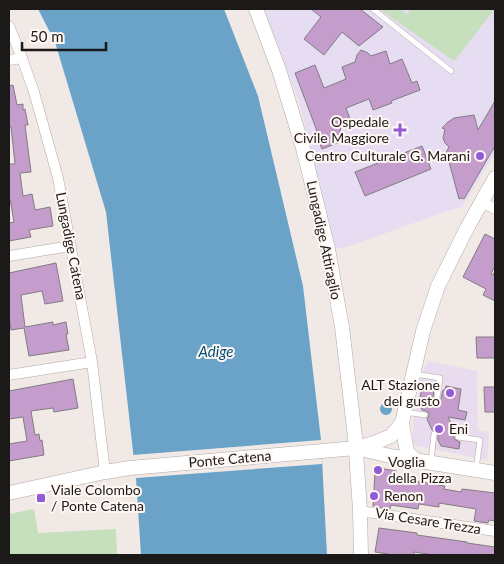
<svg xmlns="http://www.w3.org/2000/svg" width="504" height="564" font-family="Lato,sans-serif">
<rect width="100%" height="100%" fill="#f1e9e5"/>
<path fill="#e9dcef" d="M429 361 477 371 478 430 489 432 487 460 412 445 414 418 424 368Z"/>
<path fill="#e6ddf2" d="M264 9H495V153L462 207 450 210 347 247 332 249 301 108Z"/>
<path fill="#c6dfbc" d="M379 9H399L407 14 411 9H495L454 61Z
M34 509 38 533 116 529 117 555H9V514Z"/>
<path fill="#6aa3c7" d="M38 9H224L258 96 303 286 321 440 327 555H141L136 478 106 212 55 42Z
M380 409a6 6 0 1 1 12 0a6 6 0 1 1-12 0Z"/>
<path fill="#f1e9e5" d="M321 440 322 464 136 478 133 455Z"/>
<path fill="#c59dcc" stroke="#817c82" d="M311 9H360L383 27 359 46 342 32 324 55 304 39 321 17Z
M361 50 368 53 371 56 386 51 390 64 402 59 412 83 417 81 420 90 391 101 392 103 373 110 369 99 346 108 350 119 346 121 341 128 339 134 340 142 322 149 319 142 316 143 313 133 317 131 295 73 315 65 324 88 346 79 342 67 355 62 357 55Z
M13 85 17 105 23 104V110L25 109 28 125H25L31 172 20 173 23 196 32 194 35 210 50 207 53 226 29 230 31 237 9 241V223L14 222 10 199H9V164H15L11 127H9V86Z
M495 101V146L464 199 462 198 459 199 448 158 442 160 449 147 445 143 443 138 445 129 442 128 448 122 454 118 474 115 478 130Z
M422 146 431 169 365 196 355 172Z
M485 234 495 239V266L491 274 493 275 495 271V301L483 295 486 289 463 277Z
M56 263 63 301 45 304 42 291 21 295 25 327 53 322V325L66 322 68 334H66L69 350 29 356 24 328 11 330 10 322 9 323V273Z
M476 337H495V358H477Z
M73 379 78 408 54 412 53 408 31 411 35 435 39 434 40 441 42 440 44 455 9 461V444L27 441 23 417 9 419V391Z
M446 386 461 389 458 410 467 412 465 420 448 417 456 433 454 436V439L460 442 459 449 441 446 438 440V432L435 430H432L427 419 429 416V413L426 411 422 410 419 404 422 387 434 389 433 398 437 401 441 399 443 390H445Z
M484 387H495V412H485Z
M379 468 396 471V478L445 486 444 489 461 492 462 489 495 493V521L489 520 488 523 474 521 476 509 439 503V507L419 504 418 509 391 505 390 509 373 506 375 472Z
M379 528 417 533V535L467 542V543L495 547V555H434L414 552V555H394L375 552Z"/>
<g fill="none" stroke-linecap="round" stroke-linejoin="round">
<g stroke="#b1aaa7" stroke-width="6">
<path id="lane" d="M373 9 451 71
M415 374 440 378 437 397
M405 412 425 415
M458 437 480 440 476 469
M431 461 434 434"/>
</g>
<g stroke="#b1aaa7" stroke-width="11">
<path id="street" d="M9 26 22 58 34 92 58 178 92 362 105 472
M9 60 22 58
M482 202 495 209
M9 256 71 246
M9 375 92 362
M360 511 495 531"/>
</g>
<g stroke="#b1aaa7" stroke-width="15">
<path id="secondary" d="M256 9 279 70 303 148 328 249 342 327 355 437 360 511 361 555
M402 423 407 452 415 460
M359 447 374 443 391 436 402 423 423 331 438 286 467 228 495 178
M9 493 105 472 130 468 356 448 395 457 495 473"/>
</g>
<use href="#lane" stroke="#fff" stroke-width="5"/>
<use href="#street" stroke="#fff" stroke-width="10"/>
<use href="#secondary" stroke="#fff" stroke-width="14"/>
</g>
<g fill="#905bd4" stroke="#fef7f3" stroke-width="2">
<path d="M397.5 122.5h5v5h5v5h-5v5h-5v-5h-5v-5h5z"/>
<circle cx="480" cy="156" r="5"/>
<circle cx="450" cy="393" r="5"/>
<circle cx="439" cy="429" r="5"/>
<circle cx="378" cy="470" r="5"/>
<circle cx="374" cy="496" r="5"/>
<rect x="36" y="493" width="10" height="10" rx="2.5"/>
</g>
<g text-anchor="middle" stroke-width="4" stroke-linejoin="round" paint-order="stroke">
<g font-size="14" fill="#1c1a18" stroke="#fef7f3" text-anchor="start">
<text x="389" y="127" text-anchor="end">Ospedale<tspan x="389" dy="16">Civile Maggiore</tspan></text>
<text x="470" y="161" text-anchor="end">Centro Culturale G. Marani</text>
<text x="440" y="390" text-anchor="end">ALT Stazione<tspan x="440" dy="16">del gusto</tspan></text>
<text x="449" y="434">Eni</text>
<text x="388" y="467">Voglia<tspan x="388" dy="16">della Pizza</tspan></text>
<text x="51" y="495">Viale Colombo<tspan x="51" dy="16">/ Ponte Catena</tspan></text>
<text x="384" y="501">Renon</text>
</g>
<g font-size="14" fill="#1c1a18" stroke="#fef7f3">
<text transform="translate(324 240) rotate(78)" y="5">Lungadige Attiraglio</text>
<text transform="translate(71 246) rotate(79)" y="5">Lungadige Catena</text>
<text transform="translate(230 459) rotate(-5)" y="5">Ponte Catena</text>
<text transform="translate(428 521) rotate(9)" y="5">Via Cesare Trezza</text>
</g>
<g font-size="15" font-style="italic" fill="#024f72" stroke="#fef7f3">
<text x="216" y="357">Adige</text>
</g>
</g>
<rect width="504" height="564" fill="none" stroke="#1c1a18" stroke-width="20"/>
<path d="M22 42v8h84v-8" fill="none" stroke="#1c1a18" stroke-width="2.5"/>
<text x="30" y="42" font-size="15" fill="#1c1a18" stroke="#fef7f3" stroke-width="4" paint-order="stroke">50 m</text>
</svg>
